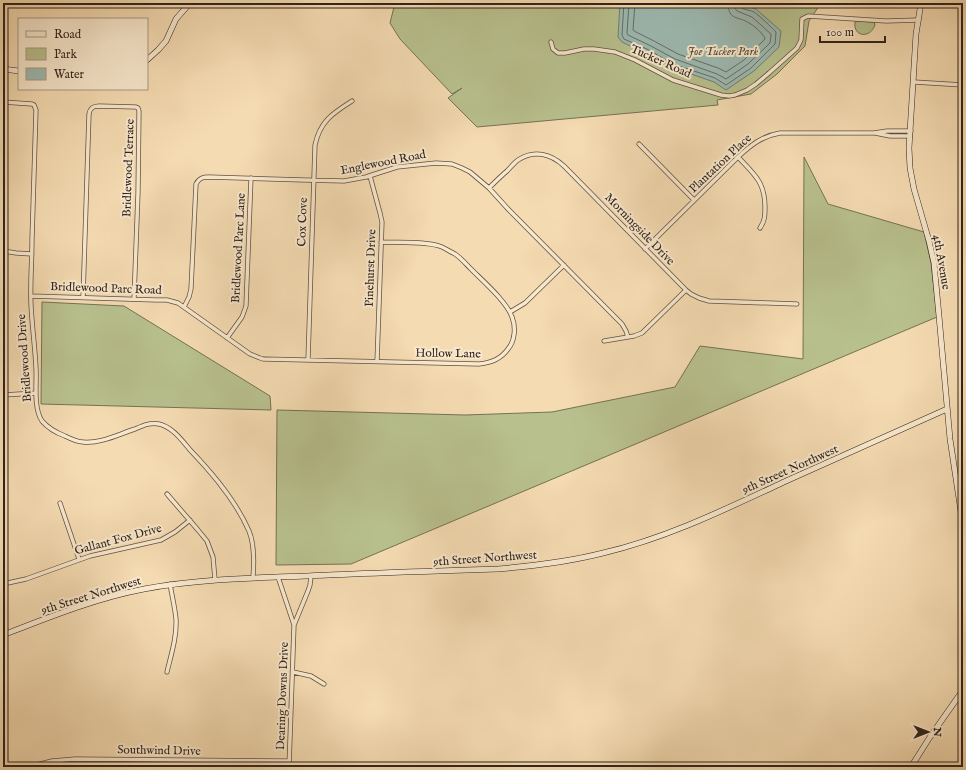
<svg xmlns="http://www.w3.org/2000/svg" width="966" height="770" font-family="'IM FELL English',serif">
<rect width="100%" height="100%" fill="#f5dbb2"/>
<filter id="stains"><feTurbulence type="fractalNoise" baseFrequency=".005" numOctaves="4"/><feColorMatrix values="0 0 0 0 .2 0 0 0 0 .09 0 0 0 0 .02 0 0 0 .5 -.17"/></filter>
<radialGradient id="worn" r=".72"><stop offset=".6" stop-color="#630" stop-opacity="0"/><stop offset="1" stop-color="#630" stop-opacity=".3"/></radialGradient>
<path fill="#b8c18e" stroke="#747255" d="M395 3H821L809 21 805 46 777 74 751 94 717 100 718 105 477 127 448 98 462 88 452 94 400 39 390 23Z
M857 21 874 22 875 25C870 39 853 37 855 22Z
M804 157 828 204 924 232 931 263 937 317 351 564 276 565 277 410 465 415 552 412 675 387 700 346 803 359Z
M42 302 124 306 270 396 271 410 41 404Z"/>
<path fill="#9dbab2" stroke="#717d76" d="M620 3H737L756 9 781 31 779 47 754 71 726 90 714 82 671 67 647 54 622 42 618 37Z"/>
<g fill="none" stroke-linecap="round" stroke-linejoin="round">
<path stroke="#666e67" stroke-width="1" d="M624 3 622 35 624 39 649 50 673 64 715 78 726 85 751 68 775 44 776 32C771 27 760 16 754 12 748 9 740 11 739 3
M629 3 627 33 628 35 651 46 675 59 717 74 726 79 748 64 770 43 771 36V34L752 17 737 11 734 7V3
M635 3 633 30 634 31 654 41 678 54 718 68 726 72 744 60 764 40 765 38C762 33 755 26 749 23 739 16 728 21 728 3"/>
<g stroke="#615042" stroke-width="5">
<path id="street" d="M551 42 553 49 558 53H565L584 49H594L615 52 635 60 673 80 721 95 729 96 735 95 747 90 756 84 769 73 797 48 801 40 802 19 808 16 886 21 919 20
M914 82 963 85
M3 102 32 104 34 105 36 110C35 153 33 196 32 239 32 261 30 284 31 305 32 326 35 347 36 368 37 384 33 407 42 421 48 428 57 433 65 436 71 439 77 442 83 442 100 444 119 434 135 429 142 426 150 422 159 424 173 427 183 442 192 452 214 475 236 501 249 531 254 543 254 564 253 577
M875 133 890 136H910
M639 144 694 200
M738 157C754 174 765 182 765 207 765 215 765 221 760 228
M370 176 380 213 382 222 377 362
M489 188C495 182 501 176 507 171 511 167 514 163 518 160 534 149 551 154 564 166L686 290 691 294 699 298 709 301 797 304
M645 249 738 157C751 145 762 136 780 133H874L887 131H911
M3 251 16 253 32 254
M31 296 156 300H167L178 303 250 354 260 358 263 359 479 364C491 363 501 359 508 349 515 341 516 327 512 317 507 302 483 281 471 269 466 264 461 258 455 254 451 252 446 249 442 247 427 241 398 243 381 242
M83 298 89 114C90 108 93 106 99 106L136 107 138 108 139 111 138 193 134 299
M184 307 189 297 191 289 196 184C199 178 203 177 209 177L304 180 344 181 366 177 397 167 436 163 452 164 462 168 470 172 489 188 509 210 622 324 626 331 628 337
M510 312 525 303 564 265
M227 338 242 317 246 306 251 178
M604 341 634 336 642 333 686 290
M308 360 315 145C320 121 333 113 352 101
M3 395 36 393
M167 494 198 530 207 541 213 557 215 580
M60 503 79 559
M278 577 294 625
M3 584 26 579 90 556 161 540 175 532 190 520
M167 672C171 655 177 637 176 619 175 608 172 596 170 584
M293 672 311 676 324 684
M28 767 52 761 75 759 289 761
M289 767 294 625 308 591 310 585 311 576
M506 767 521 766 627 767"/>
</g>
<g stroke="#30221c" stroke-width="6">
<path id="secondary" d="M921 3 916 34 909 148 910 168 914 189 929 241 934 263 939 316 950 439 963 525
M147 60 158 50 166 41 176 19 190 3
M3 69 19 71
M3 635C49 617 96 598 144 589 198 579 252 578 307 576 370 573 434 571 498 569 533 566 568 562 603 553 667 538 726 509 786 481 840 457 893 433 947 409
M911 767 930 737 963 690"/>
</g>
<use href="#street" stroke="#f8e8cd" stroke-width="3.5"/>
<use href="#secondary" stroke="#f8e8cd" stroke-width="5"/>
</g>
<g text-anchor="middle" stroke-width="4" stroke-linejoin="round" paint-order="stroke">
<g font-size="12" font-style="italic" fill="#524a38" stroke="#f8e8cd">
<text x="723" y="55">Joe Tucker Park</text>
</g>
<g font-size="12" fill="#30221c" stroke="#f8e8cd">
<text transform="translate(661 61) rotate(24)" y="4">Tucker Road</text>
<text transform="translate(383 162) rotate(-11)" y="4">Englewood Road</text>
<text transform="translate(720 163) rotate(-43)" y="4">Plantation Place</text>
<text transform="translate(128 168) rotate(-88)" y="4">Bridlewood Terrace</text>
<text transform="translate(302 222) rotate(-88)" y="4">Cox Cove</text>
<text transform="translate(640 229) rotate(46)" y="4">Morningside Drive</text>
<text transform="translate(238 248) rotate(-87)" y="4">Bridlewood Parc Lane</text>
<text transform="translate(942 262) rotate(80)" y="4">4th Avenue</text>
<text transform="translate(370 268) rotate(-88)" y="4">Pinehurst Drive</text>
<text transform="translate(106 288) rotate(2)" y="4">Bridlewood Parc Road</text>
<text transform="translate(448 353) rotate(1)" y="4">Hollow Lane</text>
<text transform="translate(24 358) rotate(-94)" y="4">Bridlewood Drive</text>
<text transform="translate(790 469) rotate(-24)" y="4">9th Street Northwest</text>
<text transform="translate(118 539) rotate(-15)" y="4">Gallant Fox Drive</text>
<text transform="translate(485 558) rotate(-4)" y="4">9th Street Northwest</text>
<text transform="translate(91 595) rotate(-17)" y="4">9th Street Northwest</text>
<text transform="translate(282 696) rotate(-88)" y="4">Dearing Downs Drive</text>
<text transform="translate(159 750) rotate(1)" y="4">Southwind Drive</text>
</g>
</g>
<rect width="966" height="770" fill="none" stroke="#f5dbb2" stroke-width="16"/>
<rect x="4" y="4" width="958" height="762" fill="none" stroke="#30221c" stroke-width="2"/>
<rect x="8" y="8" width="950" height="754" fill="none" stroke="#30221c"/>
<rect x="18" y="18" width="130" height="72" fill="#f8e8cd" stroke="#a89986"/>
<rect x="26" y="31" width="20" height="6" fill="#f8e8cd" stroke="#a89986"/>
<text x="54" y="38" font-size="12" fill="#30221c">Road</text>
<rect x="26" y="48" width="20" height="12" fill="#b8c18e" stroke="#a89986"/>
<text x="54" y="58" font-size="12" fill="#30221c">Park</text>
<rect x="26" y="68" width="20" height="12" fill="#9dbab2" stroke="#a89986"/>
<text x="54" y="78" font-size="12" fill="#30221c">Water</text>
<g transform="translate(928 732) rotate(90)" stroke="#f8e8cd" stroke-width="3" paint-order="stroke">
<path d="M0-3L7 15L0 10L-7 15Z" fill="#30221c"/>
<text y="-6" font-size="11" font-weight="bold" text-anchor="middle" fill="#30221c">N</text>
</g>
<path d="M820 36v6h65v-6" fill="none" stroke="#30221c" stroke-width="2"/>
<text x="826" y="36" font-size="12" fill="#30221c" stroke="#f8e8cd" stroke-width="3" paint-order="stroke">100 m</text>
<rect width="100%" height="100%" filter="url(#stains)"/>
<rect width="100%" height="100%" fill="url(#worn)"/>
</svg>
